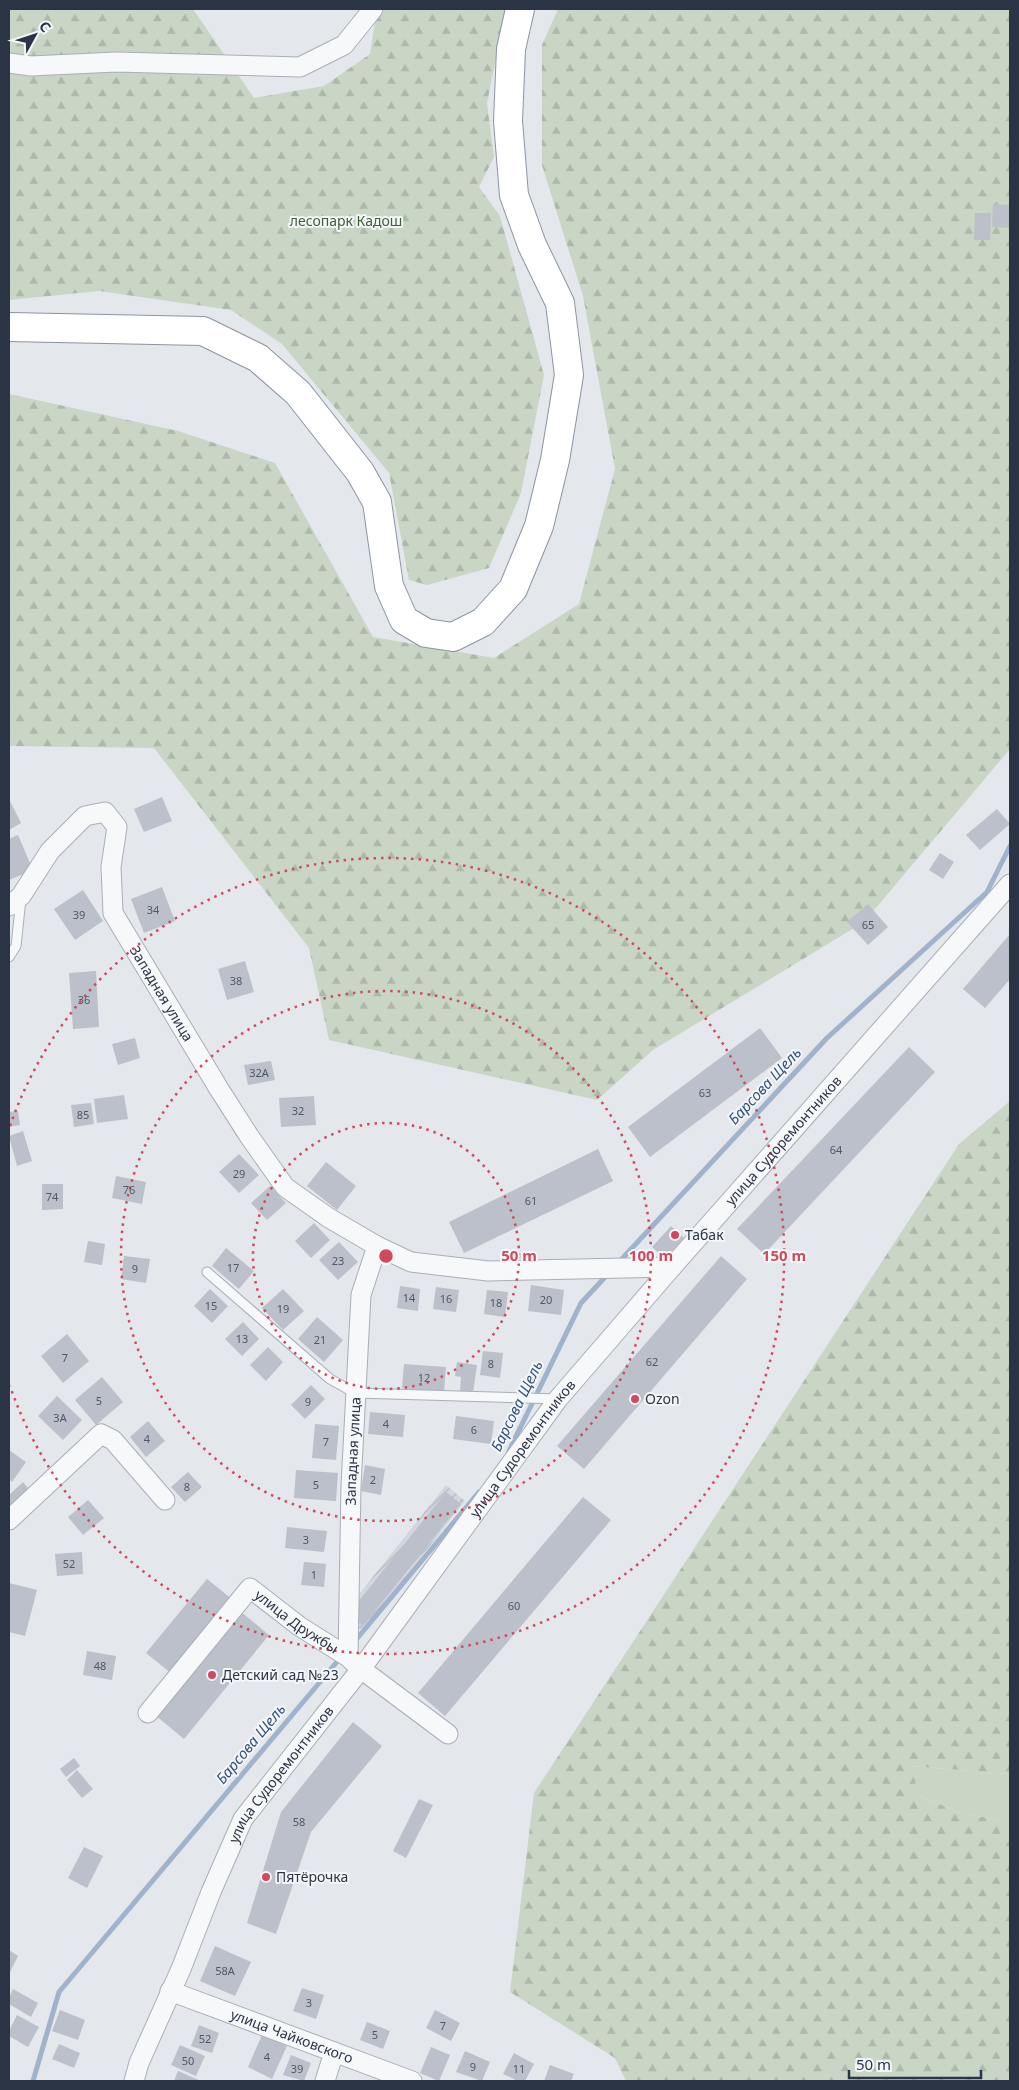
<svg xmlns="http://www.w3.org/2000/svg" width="1019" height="2090" font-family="'Noto Sans',sans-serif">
<defs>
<pattern id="industrial-furrows" width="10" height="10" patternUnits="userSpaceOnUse" patternTransform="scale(1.25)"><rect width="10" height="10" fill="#d2d6de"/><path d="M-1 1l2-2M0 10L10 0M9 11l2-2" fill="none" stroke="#b4b8c0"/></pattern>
<pattern id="forest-firs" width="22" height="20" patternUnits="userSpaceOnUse" patternTransform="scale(1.25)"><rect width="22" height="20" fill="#c9d6c5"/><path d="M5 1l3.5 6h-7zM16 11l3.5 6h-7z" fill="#adb8ab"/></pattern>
</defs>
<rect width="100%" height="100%" fill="#e4e7ec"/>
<path fill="url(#industrial-furrows)" d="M446 1485 465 1501 363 1632 352 1621 357 1597Z"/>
<path fill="#c9d6c5" d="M910 1766 1010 1774V1822L961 1813 919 1796Z"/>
<path fill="url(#forest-firs)" d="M9 9H193L254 98 324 86 370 54 377 9H506L487 103 494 157 479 187 500 216 544 375 521 493 489 568 427 585 409 580 389 473 282 344 231 310 99 291 9 300Z
M558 9H1010V749L864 922 653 1050 597 1100 329 1040 309 948 154 748 9 746V394L178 431 275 463 373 637 494 658 579 604 615 469 583 296 542 165V45Z
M1010 1101V1774L911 1766 919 1796 961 1813 1010 1822V2081H626L615 2058 510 1992 534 1793 959 1144Z"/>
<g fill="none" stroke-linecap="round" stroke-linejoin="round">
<path stroke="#9fb4cc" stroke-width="5" d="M619 1262 827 1038 987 892 1010 846
M509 1451 581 1303 608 1274
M355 1641 479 1492
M33 2081 59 1992 341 1657"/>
</g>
<path fill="#bbc0ca" d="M993 204 1010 205V228L992 227Z
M975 213H991L990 240H974Z
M162 797 172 821 144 832 134 809Z
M9 799 21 823 9 830Z
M997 809 1010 824 980 850 966 835Z
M18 835 33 870 9 880V839Z
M940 853 954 862 943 879 929 870Z
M162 887 175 921 144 933 131 899Z
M83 890 103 921 75 940 54 909Z
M868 904 888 927 868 945 847 922Z
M1010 934V979L985 1008 963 989Z
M245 961 254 992 227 1000 218 969Z
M96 971 99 1027 73 1029 69 973Z
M760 1028 782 1058 650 1157 628 1127Z
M135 1038 140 1058 118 1065 112 1044Z
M909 1047 935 1072 764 1254 737 1229Z
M271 1061 275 1080 248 1085 244 1065Z
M124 1095 128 1119 97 1123 94 1099Z
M314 1096 316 1125 281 1127 279 1098Z
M91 1103 94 1124 74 1127 71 1105Z
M18 1111 20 1125 9 1127V1112Z
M23 1131 32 1161 17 1166 9 1136Z
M598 1149 613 1181 464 1253 449 1222Z
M239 1154 259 1175 239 1193 219 1172Z
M326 1162 356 1186 337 1210 307 1186Z
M116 1176 146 1182 142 1204 112 1198Z
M42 1184H63V1209L42 1210Z
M270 1186 286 1203 267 1220 251 1203Z
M314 1223 330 1240 311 1258 295 1241Z
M671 1226 684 1238 665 1259 652 1247Z
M88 1241 105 1244 102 1265 84 1262Z
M339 1242 358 1262 338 1280 319 1260Z
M226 1248 254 1271 239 1289 212 1266Z
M124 1256 150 1259 146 1283 121 1279Z
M721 1256 747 1279 584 1469 557 1446Z
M531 1285 564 1290 561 1315 528 1311Z
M400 1286 420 1289 418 1311 397 1308Z
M436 1287 459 1290 456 1312 433 1309Z
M210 1289 228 1306 212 1323 194 1306Z
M283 1289 304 1311 283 1330 262 1308Z
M487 1290 508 1292 505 1317 484 1314Z
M317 1317 343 1340 324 1362 298 1339Z
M243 1322 259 1339 242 1356 225 1339Z
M67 1334 89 1361 63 1383 41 1356Z
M268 1347 283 1362 266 1381 250 1365Z
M483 1351 503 1353 500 1378 480 1375Z
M457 1362 477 1365 473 1393 460 1391 461 1377 455 1376Z
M404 1364 446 1367 444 1392 402 1388Z
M102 1377 123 1402 96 1425 75 1400Z
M311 1385 325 1399 305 1419 291 1405Z
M57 1396 82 1420 63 1440 38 1416Z
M370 1412 405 1415 403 1437 368 1434Z
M456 1416 494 1421 491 1444 453 1439Z
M148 1421 165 1441 146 1457 130 1437Z
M315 1424 339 1426 336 1460 312 1458Z
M9 1450 26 1462 12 1482 9 1479Z
M365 1465 385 1469 381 1495 361 1491Z
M296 1470 338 1473 336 1501 294 1498Z
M188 1472 202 1487 185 1502 171 1487Z
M23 1482 33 1494 14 1511 9 1506V1495Z
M446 1492 461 1504 363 1626 357 1621 358 1602Z
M583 1497 611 1520 445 1716 418 1693Z
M88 1500 104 1518 83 1535 68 1517Z
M287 1527 327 1531 324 1552 285 1548Z
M82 1552 83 1574 57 1576 55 1554Z
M304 1562 326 1564 324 1587 301 1585Z
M207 1579 233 1600 172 1674 146 1653Z
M9 1583 37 1590 25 1636 9 1632Z
M240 1611 269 1635 184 1739 155 1715Z
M87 1651 116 1656 112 1680 83 1675Z
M353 1722 382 1746 311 1832 276 1934 247 1923 281 1812Z
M74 1758 80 1766 66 1777 60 1769Z
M77 1770 93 1789 82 1798 67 1780Z
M419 1799 433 1805 406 1858 393 1851Z
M84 1847 103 1856 87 1888 68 1878Z
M215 1946 251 1962 235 1996 200 1981Z
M9 1950 18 1956 9 1974Z
M302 1988 324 1995 316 2019 293 2011Z
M13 1989 38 2003 31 2017 9 2004V1998Z
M60 2010 85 2020 78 2040 52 2031Z
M435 2010 460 2023 451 2041 426 2028Z
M17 2015 39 2027 28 2047 9 2036V2031Z
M367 2022 390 2031 383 2049 360 2040Z
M199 2025 219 2033 212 2053 191 2046Z
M262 2035 287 2046 272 2079 248 2067Z
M59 2044 80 2053 74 2068 52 2059Z
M180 2045 205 2056 196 2076 171 2065Z
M431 2047 450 2055 439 2081 420 2073Z
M465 2051 490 2062 482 2081 456 2072Z
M514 2053 534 2064 525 2081H518L503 2074Z
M291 2055 311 2063 304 2081 283 2075Z
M550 2065 574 2074 571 2081H544Z
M178 2071 201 2081H174Z"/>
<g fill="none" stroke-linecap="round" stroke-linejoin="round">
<g stroke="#a9aeb7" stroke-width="11">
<path id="service" d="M9 957 16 946 21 899
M207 1272 330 1379 355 1393 558 1399"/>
</g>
<g stroke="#a9aeb7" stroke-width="21">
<g id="minor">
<path d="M9 63 31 66 116 62 300 67 344 45 373 9"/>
<path id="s1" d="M9 906 21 896 50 851 85 816 105 812 117 827 111 867 113 913 219 1089 249 1136 285 1187 329 1218 377 1246 411 1262 488 1271 672 1267"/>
<path d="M9 1520 101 1434 113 1440 165 1500"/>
<path id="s2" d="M348 1657 351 1486 361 1295 377 1246"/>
<path id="s3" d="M148 1713 250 1588 299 1626 348 1657 361 1669 448 1734"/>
<path id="s4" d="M170 1991 412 2081"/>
<path id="s5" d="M134 2081 139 2063 181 1969 211 1892 243 1819 361 1669 558 1399 672 1267 1010 884"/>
<path d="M325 2081 334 2052"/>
</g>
</g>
<g stroke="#8b94a3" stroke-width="30">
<path id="trunk" d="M9 327 203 331 258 358 298 393 360 472 377 502 389 586 404 620 426 633 453 637 483 622 513 589 539 526 555 460 569 375 560 303 532 245 514 195 508 121 511 49 520 9"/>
</g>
<use href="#service" stroke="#f7f8fa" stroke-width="9"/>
<use href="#minor" stroke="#f7f8fa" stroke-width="19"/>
<use href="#trunk" stroke="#fff" stroke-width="28"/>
</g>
<g fill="none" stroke="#d1495b" stroke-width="2.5" stroke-dasharray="2.5 5">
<circle cx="386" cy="1256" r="133"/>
<circle cx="386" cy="1256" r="265"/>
<path d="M10 1126A398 398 0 1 1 10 1386"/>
</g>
<g fill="#d1495b" stroke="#f4f6f9" stroke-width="2">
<circle cx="675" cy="1235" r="5"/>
<circle cx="635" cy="1399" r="5"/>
<circle cx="212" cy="1675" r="5"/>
<circle cx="266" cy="1877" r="5"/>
</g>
<g text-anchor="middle" stroke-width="4" stroke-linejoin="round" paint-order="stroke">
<g font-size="11" fill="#4f5766">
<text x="153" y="914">34</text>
<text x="79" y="919">39</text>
<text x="868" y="929">65</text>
<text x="236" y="985">38</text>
<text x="84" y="1004">36</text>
<text x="259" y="1077">32А</text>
<text x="705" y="1097">63</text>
<text x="298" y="1115">32</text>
<text x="83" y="1119">85</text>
<text x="836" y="1154">64</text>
<text x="239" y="1178">29</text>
<text x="129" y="1194">76</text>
<text x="52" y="1201">74</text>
<text x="531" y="1205">61</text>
<text x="338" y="1265">23</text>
<text x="233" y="1272">17</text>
<text x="135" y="1273">9</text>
<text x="409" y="1302">14</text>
<text x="446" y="1303">16</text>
<text x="546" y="1304">20</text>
<text x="496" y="1307">18</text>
<text x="211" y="1310">15</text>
<text x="283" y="1313">19</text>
<text x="242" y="1343">13</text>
<text x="320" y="1344">21</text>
<text x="65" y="1362">7</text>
<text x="652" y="1366">62</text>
<text x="491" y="1368">8</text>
<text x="424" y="1382">12</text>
<text x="99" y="1405">5</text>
<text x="308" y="1406">9</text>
<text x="60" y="1422">3А</text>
<text x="386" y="1428">4</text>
<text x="474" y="1434">6</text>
<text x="147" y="1443">4</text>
<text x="326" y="1446">7</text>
<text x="373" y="1484">2</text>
<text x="316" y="1489">5</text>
<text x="187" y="1491">8</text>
<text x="306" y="1544">3</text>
<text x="69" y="1568">52</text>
<text x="314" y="1579">1</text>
<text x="514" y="1610">60</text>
<text x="100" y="1670">48</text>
<text x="299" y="1826">58</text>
<text x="225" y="1975">58А</text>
<text x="309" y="2007">3</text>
<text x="443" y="2030">7</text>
<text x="375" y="2039">5</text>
<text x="205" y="2043">52</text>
<text x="267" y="2061">4</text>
<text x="188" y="2065">50</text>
<text x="473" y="2071">9</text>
<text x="297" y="2073">39</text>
<text x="519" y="2073">11</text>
</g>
<g font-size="14" fill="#3f6138" stroke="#f4f6f9">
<text x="346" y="226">лесопарк Кадош</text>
</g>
<g font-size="14" fill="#2b3445" stroke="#f4f6f9">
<text dy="5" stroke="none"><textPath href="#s1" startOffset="339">Западная улица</textPath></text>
<text dy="5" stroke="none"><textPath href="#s5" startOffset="1152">улица Судоремонтников</textPath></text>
<text dy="5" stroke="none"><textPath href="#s2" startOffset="206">Западная улица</textPath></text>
<text dy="5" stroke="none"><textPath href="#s5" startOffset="748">улица Судоремонтников</textPath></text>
<text dy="5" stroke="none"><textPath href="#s3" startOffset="219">улица Дружбы</textPath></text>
<text dy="5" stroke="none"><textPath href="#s5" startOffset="342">улица Судоремонтников</textPath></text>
<text dy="5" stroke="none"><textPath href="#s4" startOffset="130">улица Чайковского</textPath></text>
</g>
<g font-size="14" fill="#2b3445" stroke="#f4f6f9" text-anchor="start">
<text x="685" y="1240">Табак</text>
<text x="645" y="1404">Ozon</text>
<text x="222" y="1680">Детский сад №23</text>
<text x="276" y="1882">Пятёрочка</text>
</g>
<g font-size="15" font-style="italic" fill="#34527a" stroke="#f4f6f9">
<text transform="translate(765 1086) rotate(-47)" y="5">Барсова Щель</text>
<text transform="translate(517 1406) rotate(-64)" y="5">Барсова Щель</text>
<text transform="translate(251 1744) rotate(-50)" y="5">Барсова Щель</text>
</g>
</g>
<circle cx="386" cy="1256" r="8" fill="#d1495b" stroke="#f4f6f9" stroke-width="2.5"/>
<g font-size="15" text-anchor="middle" font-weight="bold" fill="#d1495b" stroke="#f4f6f9" stroke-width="4" stroke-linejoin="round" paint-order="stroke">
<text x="519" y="1261">50 m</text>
<text x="651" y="1261">100 m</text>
<text x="784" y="1261">150 m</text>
</g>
<rect width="1019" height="2090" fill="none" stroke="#2b3445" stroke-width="20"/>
<g transform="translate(35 35) rotate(50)" stroke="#f4f6f9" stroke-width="4" paint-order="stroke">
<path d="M0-4L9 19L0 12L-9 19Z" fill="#2b3445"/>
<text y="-8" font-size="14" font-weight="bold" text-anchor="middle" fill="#2b3445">С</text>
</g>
<path d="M849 2070v8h132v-8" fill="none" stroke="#2b3445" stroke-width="2.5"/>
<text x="856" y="2070" font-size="15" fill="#2b3445" stroke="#f4f6f9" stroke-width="4" paint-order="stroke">50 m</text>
</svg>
